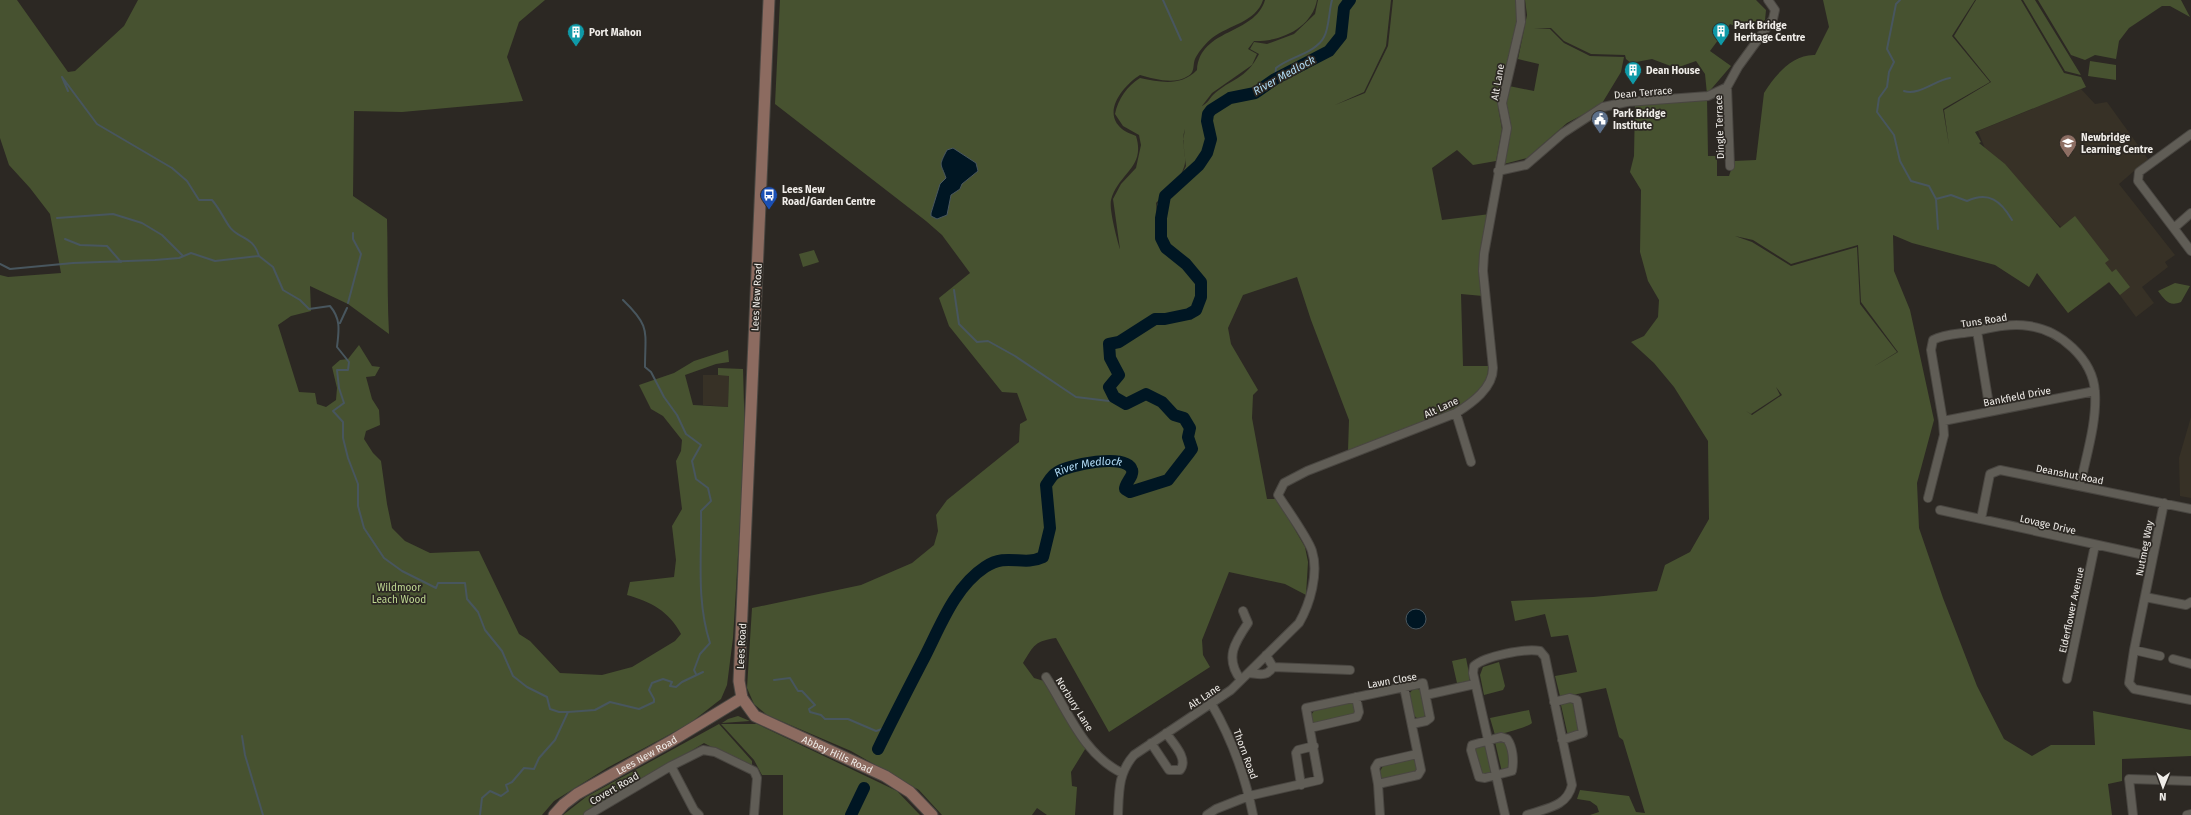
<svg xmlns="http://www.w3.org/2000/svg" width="2191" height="815" font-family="'Fira Sans',sans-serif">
<rect width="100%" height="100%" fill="#2c2823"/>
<path fill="#373126" d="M2081 89 2095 104 2107 102 2148 159 2119 184 2175 255 2165 262 2168 267 2142 287 2154 303 2136 317 2110 282 2068 313 2024 255 2061 227 1988 156 1978 131Z
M703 375H729L728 407 703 405Z
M2191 417V498L2180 496 2179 458Z"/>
<path fill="#475230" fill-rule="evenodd" d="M0 0H17L68 72 75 71 124 26 138 0H545L519 22 507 57 523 101 402 112 354 111 353 196 387 219C388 257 387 295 389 334L348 304 310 286 311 311 291 316 278 325 299 392 315 393 317 404 326 407 336 400 337 388 332 367 340 360 348 359 359 345 372 366 380 367 375 376 366 377 372 399 379 410 380 425 366 431 364 439 373 453 381 461 387 504 392 528 405 541 430 553 479 551 519 634 530 641 560 673 602 675 632 667 675 641 681 634C669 611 651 602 627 595L630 582 674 577 676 560 672 526 682 509 676 461 681 451 682 440 663 416 651 409 639 385 674 373 694 361 728 350 729 362 716 364 685 375 693 405 728 407 729 376 718 375V368L743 369 745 440 733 638 727 685 721 699 689 724 607 768 554 801 542 815H0V275L8 277 61 273 50 214 30 188 9 165 0 138Z
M780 0H1263C1256 22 1229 25 1212 38 1207 42 1199 51 1196 57 1192 63 1196 72 1188 76 1174 85 1155 79 1140 75 1124 85 1101 112 1122 129 1125 132 1132 134 1136 136 1146 168 1118 173 1111 200 1109 209 1117 239 1120 249L1113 199 1121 184 1136 168 1141 145 1139 135 1123 126 1115 114C1118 99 1127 86 1140 78 1161 82 1180 87 1197 70 1200 28 1255 35 1265 0H1317C1312 28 1280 42 1254 41L1248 49 1257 54 1252 65 1212 93 1202 106C1208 103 1209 99 1213 95 1231 78 1246 80 1259 54L1250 49 1254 42 1267 44 1294 34 1315 14 1318 0H1391L1386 46 1364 92 1335 105 1365 93 1388 46 1393 0H1518L1517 27 1502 83 1498 107 1502 129 1496 161 1473 165 1457 150 1432 168 1442 220 1490 214 1483 296 1461 294 1463 366H1488C1488 372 1488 379 1485 384 1466 414 1382 439 1348 451L1349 420 1311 320 1297 277 1243 295 1228 328 1231 344 1258 390 1253 395 1252 418 1267 499H1277L1305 547 1308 562 1306 595 1285 584 1229 572 1202 640 1203 655 1210 667 1109 732 1056 638C1035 641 1034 645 1023 663L1034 678 1044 681 1087 746 1071 772 1072 786 1077 787 1075 815H1047L1037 808 1032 815H942L919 790 851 751 767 715 754 704 747 688 752 608 861 585 912 563 934 545 938 531 936 515 947 500 1019 442 1020 424 1027 420 1017 393 1002 392 949 326 939 298 970 273 942 235 926 221 775 104ZM1185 129 1183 141 1186 166 1180 178 1157 204V213L1156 203C1165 193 1180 181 1184 167 1188 157 1180 143 1185 129Z
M1525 0H1756L1766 10 1765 20C1753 28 1743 30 1730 24L1710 51 1731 66 1707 94 1705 74 1696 61 1676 68 1652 59 1631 63 1626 59 1625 55 1591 54 1564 41 1551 28 1534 29H1550L1564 43 1590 56 1624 57 1621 72 1601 105 1567 123 1527 158 1504 164V102L1509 86 1534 91 1539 64 1518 59 1527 15Z
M1823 0H1975L1952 36 1990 82 1943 109 1949 145 1944 110 1991 82 1954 36 1976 0H2021L2064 73 2081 77 2086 87 1975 132 1981 142 1979 143 2005 164 2060 228 2075 216 2109 260 2105 263 2112 272 2116 269 2130 287 2120 295 2109 282 2068 313 2037 273 2029 287 1995 265 1912 243 1893 235 1894 271 1910 310 1934 420 1917 483 1919 528 1943 598 1977 686 2004 739 2032 756 2051 745H2095L2093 711 2191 730V756L2122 759V781L2108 784 2112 815H1590L1599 812 1597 806 1590 801 1577 799 1580 790 1629 796 1636 812 1645 813 1623 740 1619 737 1606 688 1563 697 1560 696 1555 676 1577 672 1568 635 1551 637 1545 614 1515 621 1511 601 1593 597 1657 591 1665 565 1690 552 1709 519 1708 441 1674 387 1654 363 1631 342 1644 336 1658 317 1659 300 1648 281 1640 252 1641 190 1630 172 1634 156 1635 103 1707 98 1708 156H1717V176H1729L1734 161 1756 160 1764 93C1775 75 1793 54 1815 55L1829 27ZM1735 236 1753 240 1791 264 1858 245 1861 302 1898 352 1873 367 1897 352 1860 304 1857 247 1791 266 1752 242ZM1776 387 1782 395 1752 415 1746 411 1751 414 1780 395Z
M2023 0H2035L2081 75 2065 71Z
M2038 0H2181L2190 17 2170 6H2162L2129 28 2119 41 2116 59 2095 55 2085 60 2071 55Z
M2090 61 2116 65V80L2088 76Z
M814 250 819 262 803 267 799 254Z
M2175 283 2190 286 2181 302C2169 307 2165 300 2158 291Z
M1466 658 1470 678 1469 681 1457 683 1452 661Z
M1499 662 1505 686 1503 690 1484 695 1480 675 1483 667Z
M1414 688 1421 690 1426 713 1424 717 1418 719 1413 715 1409 694Z
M1351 702 1355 705 1354 714 1317 724 1313 723 1311 715 1314 711Z
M1570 702 1576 706 1580 732 1568 736 1561 705Z
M1529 710 1532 723C1528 727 1502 734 1495 735L1490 718Z
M729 714 584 796 565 810 583 794Z
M738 716 750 721 722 723 728 719Z
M719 724 752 761V768L704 743 584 815H563L586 797Z
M721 724H757L897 791 920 815H783V775H762L754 760Z
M1499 740 1507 743 1511 768 1502 772 1495 742Z
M1485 745 1491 773 1490 775 1481 773 1475 749 1478 746Z
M1412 759 1417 760 1418 768 1415 772 1383 780 1381 778 1379 773 1383 766Z"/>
<path fill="#001623" stroke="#48565e" d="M953 148 976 163 978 171 962 184 960 189 951 195 947 215 937 219 931 216V213L940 184 946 178C941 163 938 167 947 150Z
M1406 619a10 10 0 1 1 20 0a10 10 0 1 1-20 0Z"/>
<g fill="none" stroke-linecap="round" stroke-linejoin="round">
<path stroke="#48565e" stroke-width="2" d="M1163 0 1181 40
M1900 0 1896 4 1887 49 1894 62 1889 72 1887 87 1879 98 1877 112 1894 135 1900 161 1911 181 1929 186 1936 199 1951 195 1967 201C1989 191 2001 201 2012 220
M1275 79 1276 68C1289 57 1316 53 1324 37 1329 29 1329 10 1332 0
M68 91 62 77 97 124 172 168 187 181 199 200H212C219 208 223 217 229 226 237 239 253 235 259 256
M1904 91C1919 96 1935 80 1950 78
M1936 199 1938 229
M57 218 113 214 142 223 162 235 183 256
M65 239 80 245 107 246 121 262
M0 264 10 269 73 263 155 260 179 258 191 253 215 261 259 256 273 267 283 290 300 300 309 309 330 306C341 319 339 330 337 347L349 362 348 370H337L339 388 344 403 333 411 343 422V438L348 458 358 484V506L364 528 384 558 402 571 436 588 438 583H465L467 599 478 612 485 630 502 651 513 676 527 687 547 697 550 709 559 712H568
M954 290 959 324 977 342 988 341 1015 356 1076 397 1109 401 1114 397
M623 300C651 327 645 331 645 367L651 372 664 397 677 415 686 434 701 445 692 461 696 479 708 488 711 501 701 511C702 556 696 600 710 643L700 654 694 670 696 674
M348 303 361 254 353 239V233
M340 323 347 308
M774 680 790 678 798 691H802L815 705 809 709 810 712 821 715 825 719H848L876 731 888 727
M242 736 245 755 263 815
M480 815 482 798 490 791 501 796 508 791 506 785 512 782 524 768 534 769 539 758 555 740 568 712 595 710 610 702 639 709 654 702V699L649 690 652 683 663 679 672 682 670 686 676 687 682 682 703 672"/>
<g stroke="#001623" stroke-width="12">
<path id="s1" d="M878 749C892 720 907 691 922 662 939 630 953 588 985 567 1008 552 1022 567 1043 557L1050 528 1046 485C1049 481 1052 475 1056 473 1067 465 1127 452 1132 470 1134 476 1125 483 1125 489L1130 492 1168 480 1189 453 1192 449 1188 437 1190 428 1184 418 1174 415 1162 402 1146 394 1126 404 1114 397 1109 387 1119 375 1110 358 1109 344 1119 342 1155 319H1165L1189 314 1196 310 1201 297V282L1186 264 1166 248 1161 238V218L1165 196 1199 165 1207 153 1211 139 1207 121 1208 114 1211 110 1230 98 1255 93 1275 79 1329 51 1341 36 1344 8 1350 0"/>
<path d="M851 815 864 788"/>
</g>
<g stroke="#494641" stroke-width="10">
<path id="street" d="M1727 87 1730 166
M2191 134 2139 172 2138 181 2191 251
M1498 171 1526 165 1563 133 1603 107 1627 102 1708 96 1727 87 1738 67 1773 19 1775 10 1768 0
M2174 228 2191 213
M1977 331 1990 411
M1456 413 1471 462
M1943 421 2095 391
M1928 498 1944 435 1943 421 1931 350 1933 340C1944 334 1959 334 1971 332 1991 328 2009 323 2029 326 2060 330 2093 359 2095 392 2097 423 2086 456 2080 486
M1940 510 2153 557
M1981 519 1990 474 2000 470 2191 509
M2145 597 2186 605 2191 602
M2134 650 2164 503
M2160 656 2134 650 2129 683 2134 689 2191 700
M2173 659 2191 664
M1273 667 1350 670
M1249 673C1259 674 1267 677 1273 667L1266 655
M1046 677C1068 711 1083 754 1122 773
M2067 679 2095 545
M1241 680C1224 658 1235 642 1248 623L1243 611
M1426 695 1475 684
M1554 702 1570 698 1577 700 1583 733 1562 740
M1211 703C1232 739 1245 775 1253 815
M1310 728 1357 717 1359 712 1356 697
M1501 737 1507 739C1513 747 1514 761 1512 771L1485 778 1479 777 1471 750 1472 745Z
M1151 743 1169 770H1180C1189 759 1173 743 1166 733
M671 766 694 810 699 815
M1378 784 1375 768 1378 763 1417 754
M1301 785 1296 753 1298 750 1314 746
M588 815 671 766 703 750 715 752 754 771 757 778 754 815
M1118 815C1119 792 1118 773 1134 755L1231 690 1299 623C1310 604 1319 573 1312 551 1308 538 1286 508 1278 495L1284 483 1307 471 1456 413C1472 403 1493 388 1493 368L1483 271 1484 254 1507 128 1502 103 1521 22 1520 0
M1207 815 1216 809 1249 796 1319 780 1306 708 1423 683 1430 718 1426 721 1412 724
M1380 815 1378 784 1418 775 1421 770 1404 687
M1505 815 1473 673 1474 666C1485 656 1526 648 1540 651L1545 657 1572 785C1567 807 1546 808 1527 815
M2133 815 2129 779 2191 781
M2187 815 2191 814"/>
</g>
<g stroke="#494641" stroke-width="13">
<g id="secondary">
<path id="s2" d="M769 0 739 681 742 698 755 716 885 776 910 792 932 815"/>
<path id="s3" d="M554 815 564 804 577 794 673 740 742 698"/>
</g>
</g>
<use href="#street" stroke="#605d56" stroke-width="8"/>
<use href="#secondary" stroke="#8c6b60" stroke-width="11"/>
</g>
<defs>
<g id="building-pin" transform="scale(0.9)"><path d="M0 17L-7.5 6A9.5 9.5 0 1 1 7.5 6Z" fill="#0f9aa8" stroke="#2c2823"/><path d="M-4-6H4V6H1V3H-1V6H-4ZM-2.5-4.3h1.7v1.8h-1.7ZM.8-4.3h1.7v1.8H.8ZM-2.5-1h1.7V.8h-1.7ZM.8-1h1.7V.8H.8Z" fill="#fff"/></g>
<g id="civic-pin" transform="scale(0.9)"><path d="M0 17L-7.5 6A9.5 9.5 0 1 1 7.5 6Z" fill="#5c6f8a" stroke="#2c2823"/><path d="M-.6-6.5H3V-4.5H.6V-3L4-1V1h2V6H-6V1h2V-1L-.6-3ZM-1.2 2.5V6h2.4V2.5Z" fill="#fff"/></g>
<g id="school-pin" transform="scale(0.9)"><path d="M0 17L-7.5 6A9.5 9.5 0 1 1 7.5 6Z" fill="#8d6e63" stroke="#2c2823"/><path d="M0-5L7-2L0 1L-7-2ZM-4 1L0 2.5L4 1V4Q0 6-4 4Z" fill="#fff"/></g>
<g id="bus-pin" transform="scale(0.9)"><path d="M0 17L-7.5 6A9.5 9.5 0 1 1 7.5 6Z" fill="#1a4fb4" stroke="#2c2823"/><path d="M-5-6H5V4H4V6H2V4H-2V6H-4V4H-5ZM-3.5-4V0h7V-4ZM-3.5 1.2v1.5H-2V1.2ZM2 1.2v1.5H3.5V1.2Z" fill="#fff"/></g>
</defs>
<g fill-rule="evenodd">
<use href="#building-pin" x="1721" y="31"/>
<use href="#building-pin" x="576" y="32"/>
<use href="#building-pin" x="1633" y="70"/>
<use href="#civic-pin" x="1600" y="119"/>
<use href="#school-pin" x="2068" y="143"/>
<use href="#bus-pin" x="769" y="195"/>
</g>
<g text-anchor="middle" stroke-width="3.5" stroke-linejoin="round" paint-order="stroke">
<g font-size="10" font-weight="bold" fill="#f0ede9" stroke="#2c2823" text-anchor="start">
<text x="1734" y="29">Park Bridge<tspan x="1734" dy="12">Heritage Centre</tspan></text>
<text x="589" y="36">Port Mahon</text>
<text x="1646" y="74">Dean House</text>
<text x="1613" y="117">Park Bridge<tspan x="1613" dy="12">Institute</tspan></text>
<text x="2081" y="141">Newbridge<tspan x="2081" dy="12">Learning Centre</tspan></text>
<text x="782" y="193">Lees New<tspan x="782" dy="12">Road/Garden Centre</tspan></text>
</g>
<g font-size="10" fill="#f0ede9" stroke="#2c2823">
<text transform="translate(1497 82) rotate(-80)" y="4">Alt Lane</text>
<text transform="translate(1643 92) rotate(-5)" y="4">Dean Terrace</text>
<text transform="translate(1719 127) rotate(-92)" y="4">Dingle Terrace</text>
<text transform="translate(756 297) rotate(-87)" y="4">Lees New Road</text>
<text transform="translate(1984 320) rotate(-9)" y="4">Tuns Road</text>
<text transform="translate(2017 396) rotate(-11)" y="4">Bankfield Drive</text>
<text transform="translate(1441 407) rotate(-25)" y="4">Alt Lane</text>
<text transform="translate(2070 474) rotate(11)" y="4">Deanshut Road</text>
<text transform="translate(2048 524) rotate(13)" y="4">Lovage Drive</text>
<text transform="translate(2144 548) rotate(-79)" y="4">Nutmeg Way</text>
<text transform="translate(2071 610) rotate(-78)" y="4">Elderflower Avenue</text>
<text transform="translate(741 646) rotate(-87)" y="4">Lees Road</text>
<text transform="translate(1392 680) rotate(-10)" y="4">Lawn Close</text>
<text transform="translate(1204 696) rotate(-34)" y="4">Alt Lane</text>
<text transform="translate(1075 704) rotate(58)" y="4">Norbury Lane</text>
<text dy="4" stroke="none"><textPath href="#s2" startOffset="812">Abbey Hills Road</textPath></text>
<text transform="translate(1246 754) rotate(70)" y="4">Thorn Road</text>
<text dy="4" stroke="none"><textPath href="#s3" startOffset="111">Lees New Road</textPath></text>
<text transform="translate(614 788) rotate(-30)" y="4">Covert Road</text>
</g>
<g font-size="10" fill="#bfd892" stroke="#2c2823">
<text x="399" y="591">Wildmoor<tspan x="399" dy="12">Leach Wood</tspan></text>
</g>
<g font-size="11" font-style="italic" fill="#b0dbf5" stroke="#2c2823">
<text transform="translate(1284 75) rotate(-29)" y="4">River Medlock</text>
<text dy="4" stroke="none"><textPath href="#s1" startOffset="395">River Medlock</textPath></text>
</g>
</g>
<g transform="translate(2163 787) rotate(181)" stroke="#2c2823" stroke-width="3" paint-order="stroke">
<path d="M0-3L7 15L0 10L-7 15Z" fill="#f0ede9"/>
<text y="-6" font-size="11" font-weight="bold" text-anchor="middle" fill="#f0ede9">N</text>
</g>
</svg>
